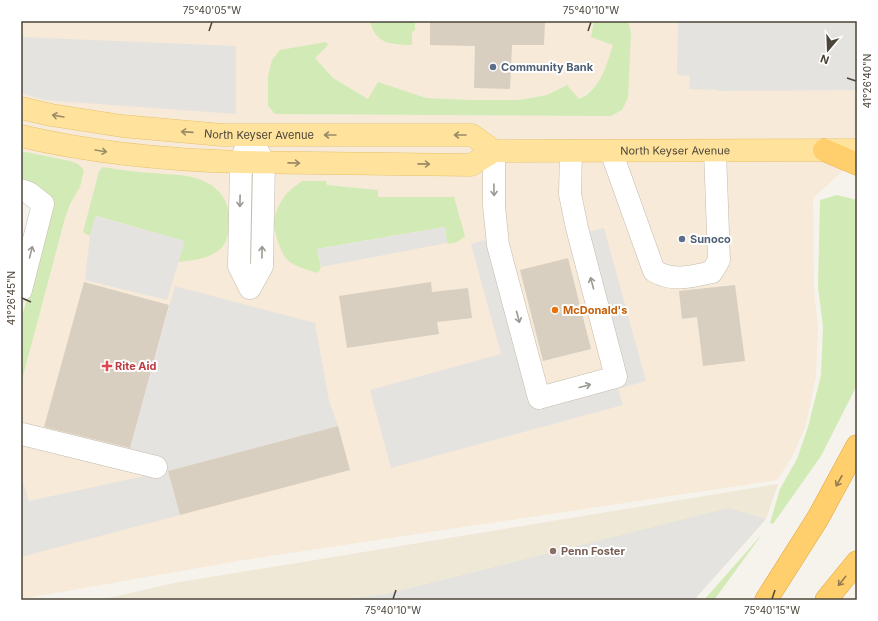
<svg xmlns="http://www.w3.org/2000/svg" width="878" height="621" font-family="Inter,sans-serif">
<rect width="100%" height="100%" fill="#f6f3ec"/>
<path fill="#f7ead8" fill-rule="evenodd" d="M21 21H370L385 41 394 45H412V32L415 30V21H594L592 26 613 45 607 65 598 84 579 99 567 85 547 95 519 100H473L426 98 378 83 368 99 333 78 315 58 328 45 326 42 268 106 275 114 611 116 622 110 631 32 628 21H857V158L813 198 814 289 818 329 816 377 805 428 792 457 777 480 238 561 21 599V384L65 218 70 204 80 187 70 161 21 151ZM103 167 122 171 214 254 178 262 95 216 83 232 99 171ZM326 181 327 185 377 190 378 197H454L321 267 308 270 296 266 285 257Z"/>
<path fill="#efe8d6" d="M778 484 766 519 694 600H100L174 583Z"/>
<path fill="#d2eab5" d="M370 21H415V30L412 32V45C392 45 375 44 370 21Z
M594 21H628L631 32 628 98 622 110 611 116 275 114 268 106V76L272 60 280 50 326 42 328 45 315 58 333 78 368 99 378 82 426 98 473 100H519L547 95 567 85 579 99C601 89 606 66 613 45L591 37Z
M21 151 70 161 78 164 84 170 80 187 70 204 65 218 21 384V320L51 211 21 185Z
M103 167C119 170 135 172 151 173 164 174 178 174 191 177 223 184 235 207 227 238 221 258 195 260 178 262L184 241 96 216 90 236 83 232 99 171Z
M302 181H326L327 185 378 190V197H454L465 236C459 241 454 245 447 243L445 227 317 249 321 267 318 273C307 270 292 266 285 257 280 250 273 229 274 221 275 212 281 200 287 193 291 189 297 185 302 181Z
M837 195 857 200V385L821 456 773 524 770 523 780 489 797 459 808 427 821 375 823 327 818 287 820 200Z
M763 533 714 600H704Z"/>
<path fill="#e5e3e0" d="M678 21H857V90L718 91V90L689 89 690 76 677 75Z
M21 37 236 46V114L43 100 21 93Z
M95 216 185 241 167 300 85 280 90 236Z
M445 227 447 243 321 267 317 249Z
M604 228 646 381 618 389 623 405 391 468 370 390 501 354 471 244 488 239 534 406 627 381 587 232Z
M175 286 315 323 329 401 338 426 168 471 180 515 21 557V475L29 501 167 471 129 451Z
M729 508 766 519 694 600H343L386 594Z"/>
<path fill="#d8cfc1" d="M430 21H545L544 45H512L510 89 474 88 475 46 430 45Z
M568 258 591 349 543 361 520 270Z
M84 282 169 305 130 448 44 427Z
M431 282 432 292 468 288 472 318 437 322 439 334 347 348 339 296Z
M735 285 745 361 703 366 697 317 682 319 679 291Z
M338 426 350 470 180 515 168 471Z"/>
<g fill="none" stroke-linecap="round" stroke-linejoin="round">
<g stroke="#c2bbae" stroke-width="23">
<path id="minor" d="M247 144 241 162 239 266 250 288
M494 151V206L498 245 539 398 616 377 577 228 570 194 571 151
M611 151 654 271C674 282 690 277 712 272L719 260 715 151
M21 190 29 193 43 204 21 290
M250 288 262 266 264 163 250 136
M22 434 156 467"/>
</g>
<g stroke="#e6c16a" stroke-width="23">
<g id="major">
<path id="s1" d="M21 108 51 115 122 126 222 135H472L494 151"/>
<path id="s2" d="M21 136C93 153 167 160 241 162L471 165 494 151 857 150"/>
</g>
</g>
<g stroke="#e0a43c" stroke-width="23">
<path id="highway" d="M824 150 857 164
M766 600 818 518 857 446
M826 600 857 562"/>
</g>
<use href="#minor" stroke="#fff" stroke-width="22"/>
<use href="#major" stroke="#ffe39c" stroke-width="22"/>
<use href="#highway" stroke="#ffcf6e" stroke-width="22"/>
</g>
<defs><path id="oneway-shaft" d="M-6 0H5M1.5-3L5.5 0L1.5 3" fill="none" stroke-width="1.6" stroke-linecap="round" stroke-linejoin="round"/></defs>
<g stroke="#9c8c66">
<use href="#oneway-shaft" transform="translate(58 116) rotate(-170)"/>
<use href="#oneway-shaft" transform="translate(187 132) rotate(-176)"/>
<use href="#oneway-shaft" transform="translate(330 135) rotate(180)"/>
<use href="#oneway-shaft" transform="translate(460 135) rotate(180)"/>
<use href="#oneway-shaft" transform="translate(101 151) rotate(9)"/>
<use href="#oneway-shaft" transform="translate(294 163) rotate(1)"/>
<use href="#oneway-shaft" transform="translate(424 164) rotate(1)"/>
</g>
<g stroke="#9c9892">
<use href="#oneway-shaft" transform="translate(494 190) rotate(89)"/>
<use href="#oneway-shaft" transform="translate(240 201) rotate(91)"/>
<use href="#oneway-shaft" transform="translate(31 252) rotate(-76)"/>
<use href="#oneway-shaft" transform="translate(262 252) rotate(-89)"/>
<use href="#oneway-shaft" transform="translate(592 283) rotate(-105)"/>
<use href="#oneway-shaft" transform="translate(518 317) rotate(75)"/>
<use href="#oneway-shaft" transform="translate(585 386) rotate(-15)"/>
</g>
<g stroke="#937c4e">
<use href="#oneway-shaft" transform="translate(839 481) rotate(119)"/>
<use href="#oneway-shaft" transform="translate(842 581) rotate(129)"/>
</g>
<path fill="none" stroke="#4b4439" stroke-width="1.5" d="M209 31 212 22M588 31 591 22M847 78 856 81M22 298 31 302M393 599 396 590M772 599 775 590"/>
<g fill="#5c6f8a" stroke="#fff" stroke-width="1.5">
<circle cx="493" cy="67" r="4"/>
<circle cx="682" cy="239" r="4"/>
</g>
<circle fill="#e8710a" stroke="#fff" stroke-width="1.5" cx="555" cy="310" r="4"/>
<path fill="#e0444e" stroke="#fff" stroke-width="1.5" d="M105 360h4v4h4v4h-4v4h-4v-4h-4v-4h4z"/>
<circle fill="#8d6e63" stroke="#fff" stroke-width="1.5" cx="553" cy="551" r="4"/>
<g text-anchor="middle" stroke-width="4" stroke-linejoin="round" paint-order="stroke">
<g font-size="11" font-weight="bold" fill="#4e5e75" stroke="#fff" text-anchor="start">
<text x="501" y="71">Community Bank</text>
<text x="690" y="243">Sunoco</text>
</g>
<g font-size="11" fill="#4b4439" stroke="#fff">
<text dy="4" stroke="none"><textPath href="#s1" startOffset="240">North Keyser Avenue</textPath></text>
<text dy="4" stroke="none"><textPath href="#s2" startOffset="660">North Keyser Avenue</textPath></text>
</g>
<g font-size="11" font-weight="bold" fill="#c56008" stroke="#fff" text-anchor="start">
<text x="563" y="314">McDonald's</text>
</g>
<g font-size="11" font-weight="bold" fill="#be3a42" stroke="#fff" text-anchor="start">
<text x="115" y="370">Rite Aid</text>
</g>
<g font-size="11" font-weight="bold" fill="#785e54" stroke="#fff" text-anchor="start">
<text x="561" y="555">Penn Foster</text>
</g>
</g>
<rect width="878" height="621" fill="none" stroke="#ffffff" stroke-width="44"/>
<g transform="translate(828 50) rotate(199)" stroke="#ffffff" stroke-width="3" paint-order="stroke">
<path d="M0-3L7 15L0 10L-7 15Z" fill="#4b4439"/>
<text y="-6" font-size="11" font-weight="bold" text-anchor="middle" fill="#4b4439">N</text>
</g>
<rect x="22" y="22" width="834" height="577" fill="none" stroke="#4b4439" stroke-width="1.5"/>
<g font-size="10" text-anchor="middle" fill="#4b4439">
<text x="212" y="14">75°40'05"W</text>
<text x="591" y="14">75°40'10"W</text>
<text transform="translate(867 81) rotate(-90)" y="4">41°26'40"N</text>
<text transform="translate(11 298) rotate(-90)" y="4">41°26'45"N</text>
<text x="393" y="614">75°40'10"W</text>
<text x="772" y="614">75°40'15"W</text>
</g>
</svg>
